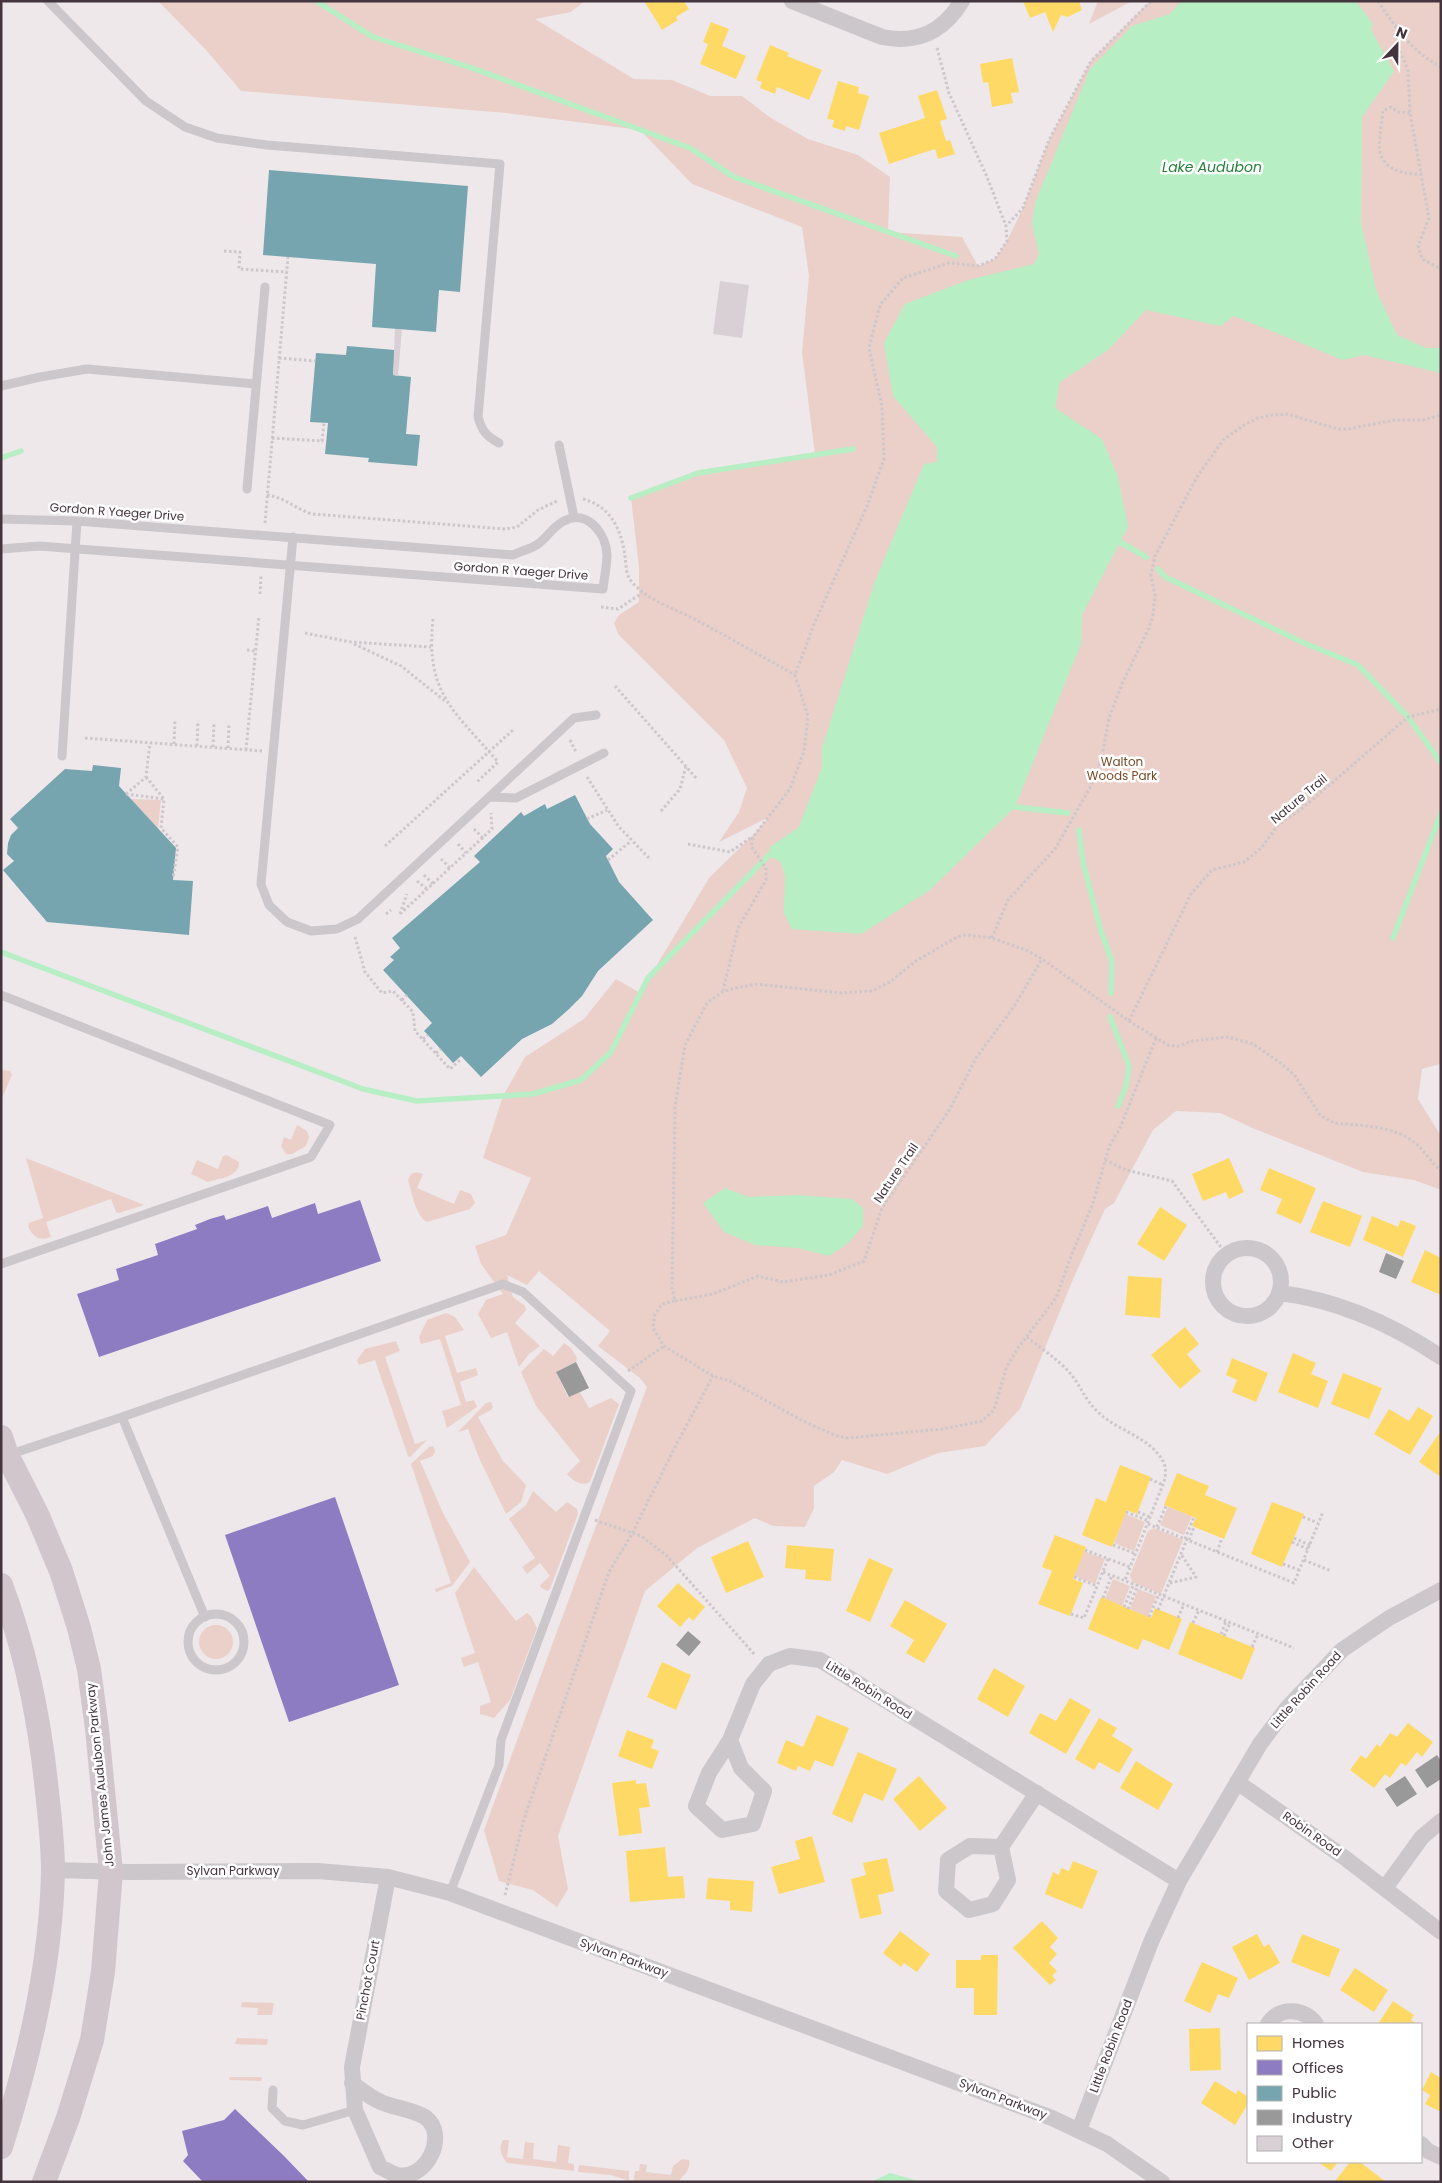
<svg xmlns="http://www.w3.org/2000/svg" width="1442" height="2183" font-family="Poppins,sans-serif">
<rect width="100%" height="100%" fill="#eee8eb"/>
<path fill="#ead0c8" d="M158 1H585L571 12 535 19 634 79 672 80 710 96H742L771 118 808 139 858 155 890 177 888 232 962 237 978 266 995 259 1007 241 1023 208 1049 140 1091 61 1150 1H1441V1062L1440 1064 1422 1069 1418 1099 1441 1136V1190L1414 1180 1363 1172 1255 1129 1220 1113 1176 1111 1153 1130 1114 1203 1105 1209 1074 1277 1020 1409 985 1446 938 1453 887 1474 842 1460 834 1472 814 1486V1508L805 1527 773 1526 755 1518 697 1548 645 1591 558 1836 568 1889 557 1907 533 1890 499 1881 484 1830 647 1387 640 1378 598 1346 610 1331 539 1271 527 1285 507 1275 513 1297 525 1306 526 1310 515 1323 540 1346 529 1354 519 1367 507 1332 491 1338 478 1314 486 1300 503 1294 481 1264 475 1246 506 1235 531 1178 483 1158 503 1096 525 1057 584 1019 616 979 640 993 709 878 756 832 769 817 719 842 739 812 747 788 724 740 618 634 614 623 619 615 639 602V567L631 498 698 473 815 454 802 352 809 276 802 227 692 184 640 130 506 113 241 91 206 50Z
M1098 1H1132L1089 24Z
M131 799 161 800 158 829Z
M1 1070 10 1071 12 1075 1 1100Z
M297 1125 307 1131 309 1137 306 1146 292 1154H286L281 1146 284 1137 291 1140Z
M227 1155 239 1162C240 1177 220 1178 208 1182L191 1174 197 1160 218 1169 223 1156Z
M26 1158 144 1205 119 1213 116 1212 111 1199 46 1222 51 1237C38 1241 33 1237 28 1226L29 1223 43 1218Z
M416 1172 423 1174 417 1188 454 1204 460 1190 471 1194 475 1203 470 1209 427 1222C415 1215 412 1193 408 1180L411 1174Z
M446 1313 455 1317 464 1330 445 1336 457 1373 476 1368 478 1375 460 1382 466 1402 474 1400 477 1407 447 1428 442 1411 461 1405 440 1339 421 1344 419 1337 427 1320Z
M396 1341 400 1351 385 1357 415 1444 427 1440 410 1457 408 1456 375 1360 359 1365 357 1360 365 1349Z
M564 1343 571 1348 577 1358 576 1362 556 1372 568 1397 580 1392 589 1408 611 1398 619 1404 590 1482C582 1487 573 1481 567 1474L580 1461 536 1406 521 1372 544 1349 553 1356Z
M491 1402 493 1407 491 1410 478 1417 503 1461 526 1485 521 1502 506 1514 479 1458 468 1429 458 1432 486 1403Z
M433 1446 435 1451 433 1456 420 1461 443 1513 470 1562 452 1586 436 1592 435 1589 451 1583 411 1464 429 1447Z
M533 1491 556 1512 567 1502 577 1509 578 1514 550 1589 547 1591 540 1587 541 1584 550 1576 540 1563 527 1574 522 1567 535 1558 509 1519 526 1505Z
M1168 1507 1192 1516 1184 1535 1160 1525Z
M1125 1514 1145 1522 1134 1551 1114 1543Z
M1154 1528 1183 1540 1161 1594 1132 1582 1130 1575 1148 1531Z
M1084 1551 1105 1559 1095 1584 1074 1576Z
M474 1567 516 1621 527 1613 531 1616 537 1628 510 1700 494 1718 480 1714V1706L491 1702 478 1662 464 1667 461 1658 475 1653 455 1593Z
M1113 1579 1130 1586 1122 1606 1105 1599Z
M1138 1589 1156 1596 1148 1617 1130 1609Z
M199 1642a17 17 0 1 1 34 0a17 17 0 1 1-34 0Z
M242 2002 274 2003 272 2015H257L258 2008 241 2007Z
M237 2038 268 2039 267 2045 235 2044Z
M230 2077H262L261 2081 229 2080Z
M503 2140H509L507 2157 523 2159 525 2142 534 2143 533 2159 556 2162 558 2145 570 2147 568 2163 574 2164V2171L507 2163C501 2155 498 2149 503 2140Z
M682 2159 689 2160C691 2170 684 2175 678 2182H633L635 2171H639L640 2164 647 2165 646 2172 671 2175 673 2166Z
M579 2165 629 2171V2181L611 2175 578 2172Z"/>
<path fill="#b7eec4" d="M1181 1H1356L1373 24 1371 30 1394 71 1362 117 1361 223 1376 290 1397 335 1426 348H1441V373L1364 355 1343 360 1234 316 1220 326 1146 310 1108 350 1060 382 1055 408 1102 439 1118 477 1128 527 1082 615 1081 644 1015 807 930 890 861 934 792 929 784 913 785 875 780 861 768 856 770 847 799 827 822 767V748L875 581 924 464 937 462V447L893 396 884 343 905 304 968 280 1034 264 1039 254 1032 223 1035 203 1090 69 1132 26 1170 14Z
M725 1188 748 1197 796 1195 852 1199 863 1208V1226L848 1243 829 1256 798 1248 755 1245 724 1232 703 1203Z
M890 2173 922 2182H871Z"/>
<path fill="#ffd966" d="M644 1H684L689 9 676 17 678 20 662 30Z
M1023 1H1079L1082 10 1068 17 1061 15 1053 32 1045 12 1030 18Z
M711 22 729 29 722 46 746 56 736 79 700 64 708 44 703 42Z
M770 45 789 53 787 56 822 70 809 100 777 87 775 94 760 88 762 82 756 80Z
M1012 58 1019 92 1011 93 1013 103 992 107 988 82 983 83 980 64Z
M838 81 859 87 858 93 869 96 859 130 846 126 845 131 832 127 834 120 827 119Z
M937 90 947 119 940 121 946 141 950 140 955 154 938 159 935 149 889 164 879 133 925 118 918 96Z
M1229 1158 1244 1192 1229 1199 1226 1192 1203 1201 1192 1174Z
M1269 1168 1316 1188 1301 1224 1276 1213 1282 1199 1260 1190Z
M1323 1201 1362 1216 1350 1247 1310 1232Z
M1160 1207 1187 1225 1164 1261 1137 1244Z
M1372 1216 1398 1227 1401 1220 1416 1226 1403 1257 1363 1240Z
M1425 1250 1441 1258V1295L1411 1282Z
M1128 1276 1162 1278 1160 1318 1125 1315Z
M1185 1327 1199 1344 1187 1354 1201 1371 1180 1389 1151 1355Z
M1293 1353 1316 1363 1311 1374 1328 1381 1318 1408 1278 1392Z
M1232 1358 1268 1373 1256 1402 1232 1392 1237 1380 1226 1375Z
M1343 1373 1382 1388 1369 1419 1331 1404Z
M1418 1407 1433 1416 1410 1455 1374 1434 1389 1409 1409 1421Z
M1441 1431V1477L1419 1462Z
M1120 1465 1151 1477 1137 1514 1127 1510 1112 1547 1082 1535 1096 1498 1106 1502Z
M1177 1473 1209 1486 1205 1495 1237 1508 1224 1539 1192 1526 1196 1518 1164 1505Z
M1272 1502 1304 1514 1282 1567 1251 1554Z
M1055 1535 1086 1547 1073 1579 1083 1583 1070 1616 1038 1604 1052 1571 1042 1567Z
M748 1541 764 1577 726 1593 711 1557Z
M787 1545 834 1549 831 1581 805 1579 806 1570 785 1568Z
M869 1558 893 1569 870 1622 846 1611Z
M678 1583 705 1607 693 1621 689 1617 680 1627 657 1606Z
M1101 1597 1151 1618 1155 1608 1182 1619 1169 1650 1143 1639 1138 1650 1088 1629Z
M905 1600 947 1624 924 1663 906 1653 914 1640 890 1626Z
M1190 1622 1255 1648 1242 1680 1178 1654Z
M662 1662 691 1675 676 1710 647 1697Z
M994 1668 1025 1686 1008 1717 977 1699Z
M1070 1698 1091 1710 1066 1754 1029 1733 1040 1713 1056 1721Z
M817 1715 849 1728 833 1767 815 1760 810 1771 798 1766 796 1771 777 1763 786 1740 803 1747Z
M1099 1718 1117 1728 1112 1736 1133 1749 1119 1773 1099 1762 1094 1770 1075 1759Z
M1408 1723 1433 1742 1422 1757 1417 1752 1406 1766 1401 1763 1390 1778 1385 1774 1374 1788 1350 1770 1361 1755 1366 1759 1377 1744 1380 1747 1390 1733 1397 1737Z
M627 1730 654 1740 651 1748 659 1751 652 1769 618 1756Z
M858 1752 897 1769 883 1801 864 1793 852 1823 832 1814Z
M1136 1761 1173 1784 1158 1810 1120 1788Z
M919 1776 947 1808 920 1831 893 1799Z
M636 1780V1784L646 1783 650 1807 639 1808 642 1833 619 1836 612 1783Z
M812 1836 825 1882 779 1894 771 1867 800 1859 795 1841Z
M665 1847 668 1877 683 1876 685 1898 630 1902 626 1851Z
M887 1858 894 1891 878 1895 882 1914 860 1919 851 1879 866 1875 863 1863Z
M1073 1861 1098 1871 1082 1909 1045 1894 1053 1872 1059 1875 1061 1868 1069 1871Z
M708 1878 754 1881 752 1912 730 1910V1901L706 1899Z
M1042 1921 1058 1938 1050 1947 1057 1954 1049 1963 1057 1971 1052 1976 1056 1980 1050 1985 1013 1948Z
M900 1931 930 1954 917 1972 904 1963 901 1967 883 1953Z
M1257 1934 1264 1947 1269 1944 1280 1963 1249 1980 1232 1947Z
M1302 1934 1340 1949 1329 1977 1291 1962Z
M981 1955H998L997 2015H974V1988H956V1960H981Z
M1202 1962 1238 1978 1229 1998 1218 1994 1210 2013 1184 2001Z
M1355 1968 1388 1990 1374 2012 1340 1990Z
M1393 2001 1414 2015 1411 2020 1417 2024H1378Z
M1220 2028 1221 2070 1190 2071 1189 2029Z
M1431 2072 1441 2078V2112L1425 2104 1430 2095 1422 2090Z
M1215 2081 1236 2094 1238 2090 1248 2097V2104L1235 2125 1201 2103Z
M1318 2162H1338L1331 2171Z
M1350 2162H1360L1386 2182H1338L1336 2180Z"/>
<path fill="#8e7cc3" d="M360 1200 381 1261 99 1357 77 1294 119 1280 116 1269 158 1255 155 1244 197 1229 195 1225 210 1219 224 1215 226 1220 268 1206 272 1218 315 1203 318 1214Z
M335 1497 399 1685 289 1722 225 1535Z
M235 2109 284 2156 309 2182H203L183 2161 188 2155 182 2131 224 2120Z"/>
<path fill="#76a5af" d="M269 170 468 186 460 292 439 290 436 332 372 327 376 264 263 255Z
M347 346 395 350 393 375 411 377 406 434 420 435 417 466 368 462 369 458 325 454 328 423 310 422 316 353 346 355Z
M93 765 121 768 119 786 176 848 173 880 193 881 189 935 47 922 3 870 14 861 7 854 8 843 11 835 18 828 10 819 65 769 92 771Z
M575 795 590 824 613 849 606 856 619 882 653 920 598 971 582 996 568 1010 552 1024 522 1039 481 1077 461 1056 453 1063 428 1035 424 1031 432 1023 383 970 394 960 390 957 400 948 392 938 480 862 474 856 521 812 524 816 545 804 547 809Z"/>
<path fill="#999" d="M1386 1253 1404 1261 1396 1279 1379 1272Z
M576 1362 589 1388 569 1397 556 1372Z
M688 1631 701 1642 689 1656 676 1645Z
M1437 1755 1441 1761V1779L1427 1788 1415 1770Z
M1405 1776 1417 1794 1397 1807 1385 1789Z"/>
<g fill="none" stroke-linecap="round" stroke-linejoin="round">
<path stroke="#b7eec4" stroke-width="5.5" d="M316 1 373 37 472 68 690 148 734 177 956 256
M1 458 21 451
M631 498 698 473 853 449
M1120 542 1146 557
M1158 569 1165 577 1304 643 1358 665 1408 717 1441 763
M1015 807 1068 813
M1079 830 1083 863 1101 931 1112 962 1111 993
M1393 938 1441 813
M1 952 363 1089 417 1101 533 1094 581 1080 611 1052 648 978 768 856
M1110 1017 1129 1066 1126 1086 1118 1106"/>
</g>
<path fill="#d8d0d4" d="M720 281 749 285 742 338 713 334Z
M395 329H402L398 376 393 375Z"/>
<g fill="none" stroke-linecap="round" stroke-linejoin="round">
<path stroke="#cdc6ca" stroke-width="3" stroke-dasharray="2.5 2.5" stroke-linecap="butt" d="M1378 1C1395 27 1412 52 1441 67
M1400 32 1397 44 1408 70 1410 113 1429 218 1418 246 1422 259 1441 269
M937 48 949 93 987 177 1006 226
M1410 113 1398 112 1391 107 1383 111C1382 122 1378 142 1380 152 1384 171 1407 175 1423 174
M224 251 240 252 239 269 287 272
M279 358 315 361
M272 438 322 441 324 423
M267 495C287 498 296 510 313 514L505 529 517 527 538 510 557 501
M583 499C611 506 622 531 625 557 626 565 626 576 632 582 648 601 676 609 698 621 730 638 763 657 795 675
M265 523 288 257
M260 594 261 576
M601 607 618 609 642 593
M433 619C425 694 454 710 498 762L476 783
M305 633 351 642 431 647
M354 644 401 666 445 701
M247 650 255 651
M615 686 697 779
M85 738 262 751
M570 740 576 752
M174 744 175 719
M197 746 198 721
M213 747 214 722
M228 748 229 723
M246 750 259 616
M146 777 164 799 161 828 178 847 173 878
M587 777 619 827 651 860
M126 794 146 777 150 743
M126 794 164 799
M661 811 680 789 686 766
M587 819 607 810
M474 829 483 838
M458 844 466 853
M688 844 730 852 752 837
M385 846 513 730
M441 859 450 868
M608 860 631 841
M424 875 433 884
M417 881 427 889
M386 914 391 910
M400 914 492 829 491 813
M400 914 407 894
M355 937 365 972 382 993 393 991 413 1012 415 1031 450 1069 460 1060
M992 938 1008 900 1055 849 1091 786 1101 761 1109 718 1122 684 1149 628 1153 615 1155 596 1151 575 1155 556 1197 477 1223 440 1244 425 1258 418 1272 415 1287 414 1338 429H1348L1395 420H1423L1441 415
M723 991 738 928 766 880V868L751 846 753 837 790 789 804 751 808 716 795 675 815 622 867 506 884 459 882 406 869 348 880 305 903 278 949 263 978 266 995 259 1007 241 1006 226 1023 208 1049 140 1091 61 1151 1
M402 1000 407 995
M1129 1021 1191 894 1212 870 1244 862 1261 848 1278 825 1304 807 1408 717 1441 709
M1156 1038 1120 1128 1109 1147 1093 1203 1070 1259 1056 1298 1017 1349 1006 1369 994 1410 982 1421 942 1429 848 1438 837 1436 807 1423 730 1381 713 1376 664 1346 653 1328 655 1314 662 1304 675 1301 672 1288 675 1107 685 1045 707 1003 722 992 736 988 756 984 841 993 872 991 890 982 916 961 957 937 965 935 992 938 1026 950 1042 959 1129 1021 1168 1045 1178 1046 1193 1041 1228 1037 1253 1044 1282 1064 1295 1076 1320 1115 1334 1123C1361 1126 1392 1125 1414 1142 1424 1150 1431 1162 1441 1171
M423 1039 428 1035
M436 1053 441 1049
M1105 1160 1126 1170 1172 1181 1226 1254
M675 1301 713 1294 758 1276 783 1282 829 1275 864 1261 882 1208 950 1109 976 1058 1015 1005 1042 959
M1027 1337C1043 1350 1064 1363 1076 1381 1083 1392 1088 1403 1098 1412 1115 1429 1143 1435 1158 1454 1166 1463 1167 1471 1164 1482L1125 1580
M628 1371 664 1346
M1150 1479 1163 1485
M1126 1512 1149 1521
M1138 1512 1150 1517
M1303 1517 1318 1523
M595 1520 641 1536 667 1556 755 1655
M1148 1524 1294 1583 1323 1512
M1157 1527 1166 1506
M1294 1538 1310 1545
M1185 1539 1194 1517
M1189 1540 1194 1527
M1292 1542 1308 1549
M1113 1545 1136 1554
M1085 1550 1130 1567
M1217 1552 1222 1538
M1304 1560 1331 1571
M1283 1564 1299 1570
M1103 1572 1294 1648
M1074 1577 1097 1586
M1170 1583 1196 1577 1181 1554
M1103 1598 1112 1575
M1124 1607 1134 1584
M1128 1609 1138 1585
M1158 1610 1187 1539
M1071 1614 1084 1618 1108 1559
M1149 1617 1159 1594
M1178 1618 1184 1604
M1193 1623 1199 1610
M1221 1634 1226 1621
M1224 1636 1230 1623
M1252 1647 1258 1634
M505 1895 524 1819 609 1572 632 1534 676 1445 713 1376"/>
<path stroke="#cbc7ca" stroke-width="9" d="M48 1 146 101 185 127 217 138 267 145 500 164 478 417C482 431 486 436 499 443
M1 386 40 377 87 369 256 384
M559 445 574 517
M247 489 265 287
M1 519 77 521 513 555C521 551 531 549 538 544 548 537 553 526 564 521 586 509 606 532 607 555 607 566 604 578 603 589L39 546 1 549
M293 537 261 884 269 905 287 922 311 931 337 929 358 919 574 718 596 715
M62 756 77 521
M489 797 516 798 604 753
M1 995 330 1125 311 1157 1 1264
M122 1417 205 1617
M8 1455 122 1417 503 1284 523 1292 631 1391 501 1740 499 1765 450 1893
M188 1642a28 28 0 1 1 56 0a28 28 0 1 1-56 0Z
M273 2090 272 2108 285 2121 303 2125 355 2110"/>
<path stroke="#cbc7ca" stroke-width="16" d="M792 1 882 37C917 44 943 32 962 1
M1213 1282a34 34 0 1 1 68 0a34 34 0 1 1-68 0Z
M1280 1293C1337 1300 1393 1325 1441 1357
M730 1740 741 1768 764 1791 753 1824 722 1830 696 1806 709 1773 730 1740 753 1684 769 1664 790 1656 820 1660 1179 1881
M1237 1782 1345 1858 1441 1932
M1001 1847 970 1846 948 1860 946 1891 969 1910 993 1904 1008 1880 1001 1847 1037 1793
M53 1870 129 1872 318 1871 388 1877 450 1893 1052 2118 1107 2144 1162 2182
M1385 1888 1422 1837 1441 1821
M1268 2024C1279 2006 1304 2008 1316 2024
M352 2083C361 2090 371 2098 381 2102 394 2108 412 2109 425 2117 449 2134 427 2181 397 2175 391 2173 385 2169 380 2167L355 2110 352 2067 388 1877
M1079 2130 1151 1942 1179 1881 1260 1744 1287 1708 1342 1650 1389 1618 1441 1590
M1421 2144 1428 2151 1441 2157"/>
<path stroke="#d1c6cc" stroke-width="24" d="M1 1437 7 1455 37 1514 61 1571 79 1628 89 1669 97 1729 111 1872 103 1972 92 2040 68 2118 44 2182
M1 1585C26 1651 40 1721 47 1792 50 1818 53 1845 53 1871 51 1965 29 2058 1 2147"/>
</g>
<g text-anchor="middle" stroke-width="5" stroke-linejoin="round" paint-order="stroke">
<g font-size="12" fill="#44343d" stroke="#fff">
<text transform="translate(117 512) rotate(4)" y="4">Gordon R Yaeger Drive</text>
<text transform="translate(521 571) rotate(4)" y="4">Gordon R Yaeger Drive</text>
<text transform="translate(1299 799) rotate(-40)" y="4">Nature Trail</text>
<text transform="translate(896 1173) rotate(-56)" y="4">Nature Trail</text>
<text transform="translate(869 1690) rotate(32)" y="4">Little Robin Road</text>
<text transform="translate(1306 1690) rotate(-48)" y="4">Little Robin Road</text>
<text transform="translate(100 1775) rotate(-96)" y="4">John James Audubon Parkway</text>
<text transform="translate(1312 1834) rotate(35)" y="4">Robin Road</text>
<text x="233" y="1875">Sylvan Parkway</text>
<text transform="translate(624 1958) rotate(20)" y="4">Sylvan Parkway</text>
<text transform="translate(368 1980) rotate(-79)" y="4">Pinchot Court</text>
<text transform="translate(1111 2046) rotate(-69)" y="4">Little Robin Road</text>
<text transform="translate(1003 2099) rotate(21)" y="4">Sylvan Parkway</text>
</g>
<g font-size="12" fill="#754b28" stroke="#fff">
<text x="1122" y="766">Walton<tspan x="1122" dy="14">Woods Park</tspan></text>
</g>
<g font-size="14" font-style="italic" fill="#25803c" stroke="#fff">
<text x="1212" y="172">Lake Audubon</text>
</g>
</g>
<rect width="1442" height="2183" fill="none" stroke="#44343d" stroke-width="5"/>
<rect x="1247" y="2023" width="175" height="140" fill="#ffffff" stroke="#b4aeb1"/>
<rect x="1257" y="2036" width="25" height="15" fill="#ffd966" stroke="#b4aeb1"/>
<text x="1292" y="2048" font-size="15" fill="#44343d">Homes</text>
<rect x="1257" y="2060" width="25" height="15" fill="#8e7cc3" stroke="#b4aeb1"/>
<text x="1292" y="2073" font-size="15" fill="#44343d">Offices</text>
<rect x="1257" y="2086" width="25" height="15" fill="#76a5af" stroke="#b4aeb1"/>
<text x="1292" y="2098" font-size="15" fill="#44343d">Public</text>
<rect x="1257" y="2110" width="25" height="15" fill="#999999" stroke="#b4aeb1"/>
<text x="1292" y="2123" font-size="15" fill="#44343d">Industry</text>
<rect x="1257" y="2136" width="25" height="15" fill="#d8d0d4" stroke="#b4aeb1"/>
<text x="1292" y="2148" font-size="15" fill="#44343d">Other</text>
<g transform="translate(1397 45) rotate(22)" stroke="#ffffff" stroke-width="4" paint-order="stroke">
<path d="M0-4L9 19L0 12L-9 19Z" fill="#44343d"/>
<text y="-8" font-size="14" font-weight="bold" text-anchor="middle" fill="#44343d">N</text>
</g>
</svg>
